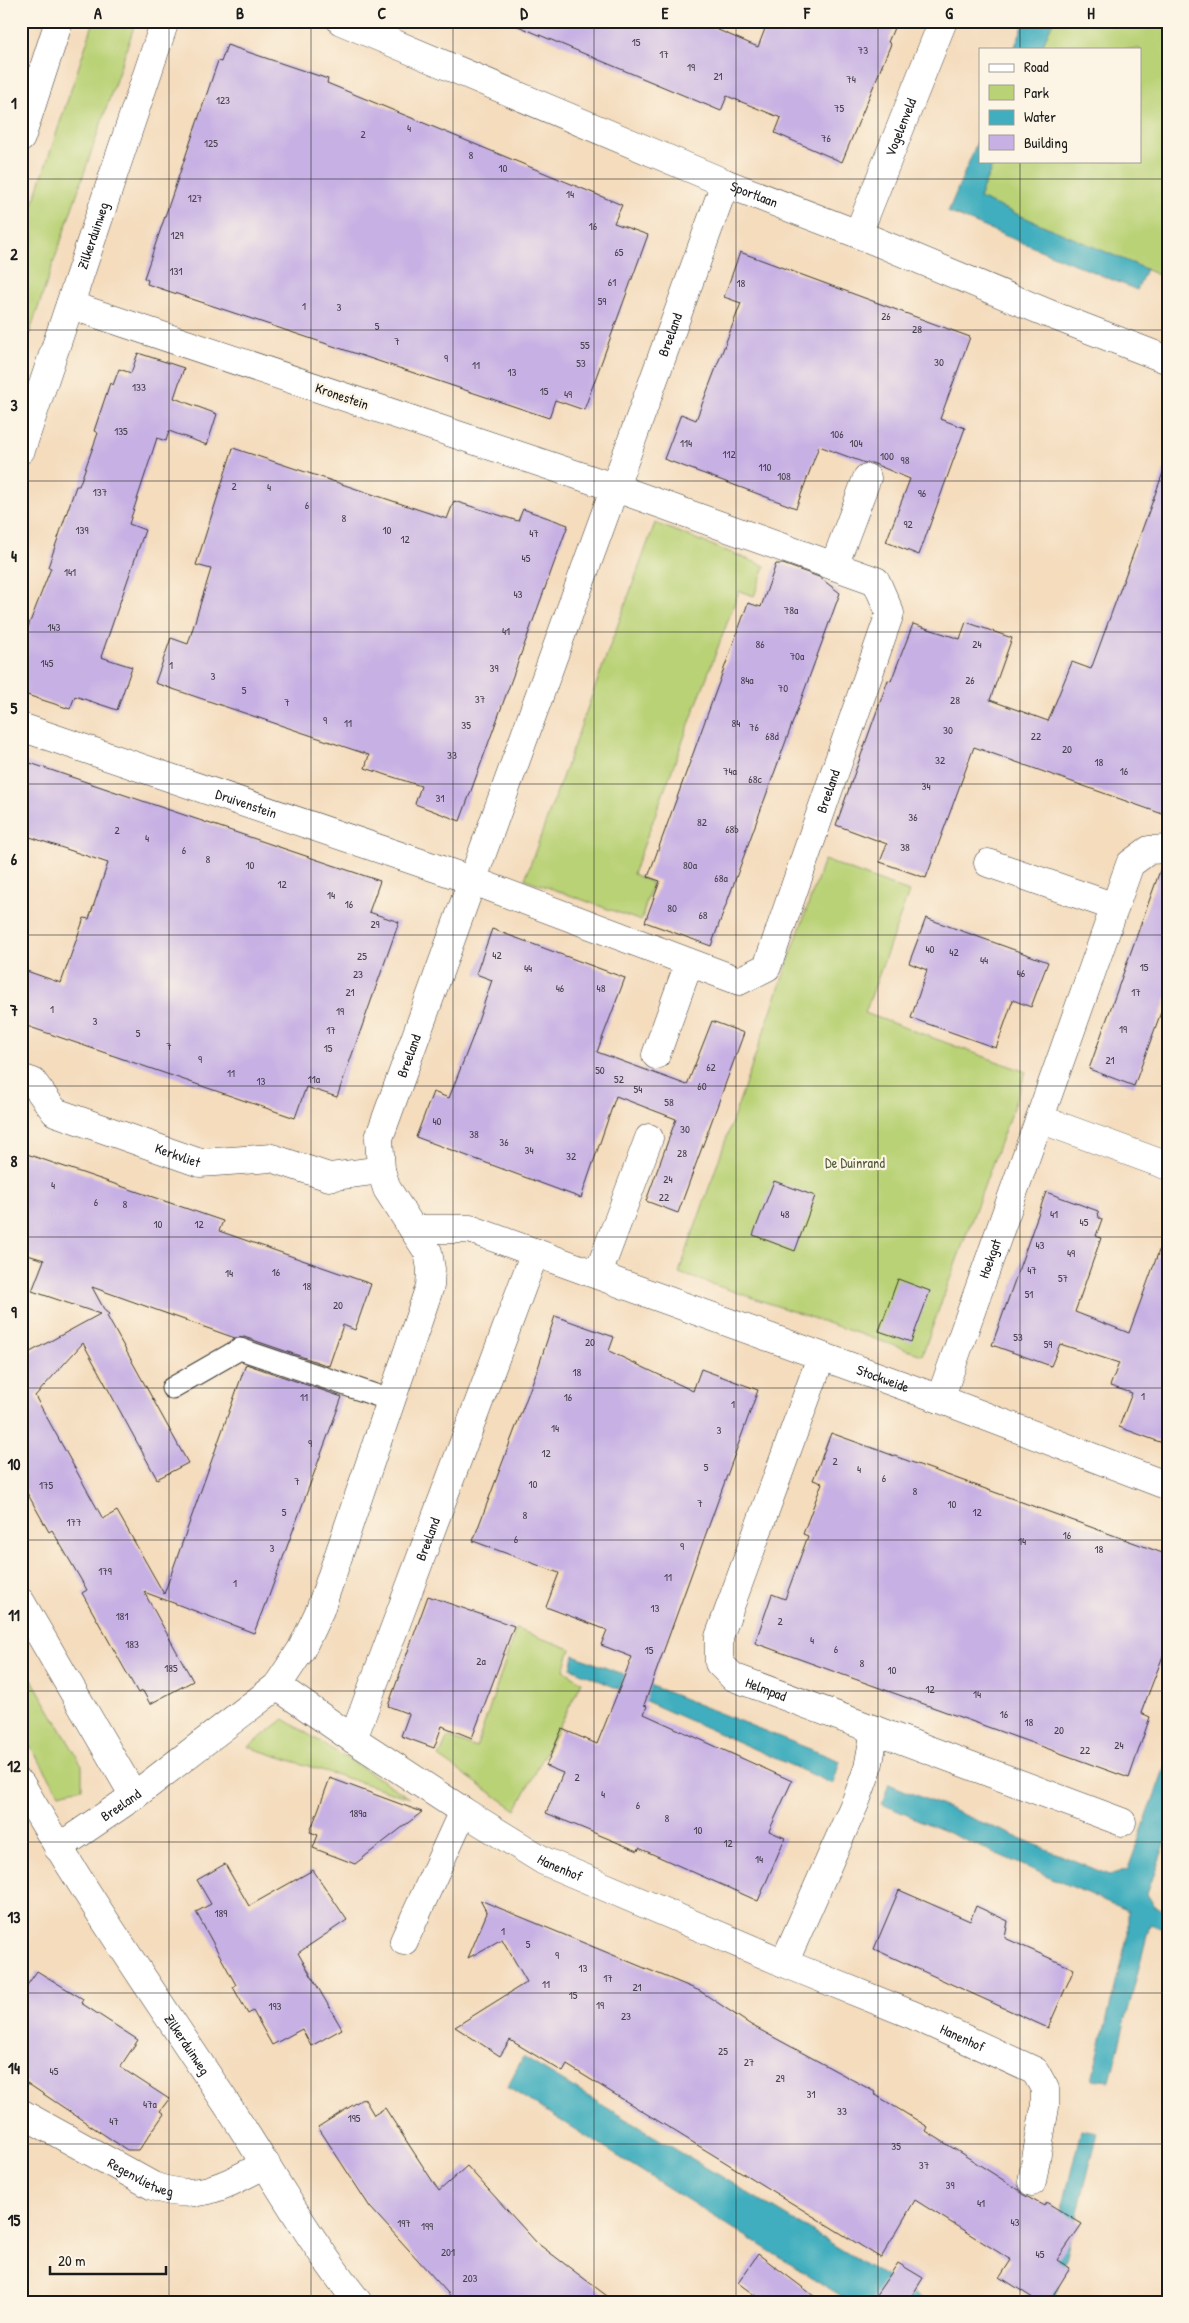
<svg xmlns="http://www.w3.org/2000/svg" width="1189" height="2323" font-family="'Patrick Hand',sans-serif">
<rect width="100%" height="100%" fill="#fcf5e5"/>
<filter id="ink" filterUnits="userSpaceOnUse"><feTurbulence type="fractalNoise" baseFrequency=".02" numOctaves="2"/><feDisplacementMap in="SourceGraphic" scale="10" xChannelSelector="R" yChannelSelector="G"/><feConvolveMatrix kernelMatrix="1 2 1 2 8 2 1 2 1" color-interpolation-filters="sRGB"/></filter>
<filter id="wash" filterUnits="userSpaceOnUse"><feTurbulence type="fractalNoise" baseFrequency=".0096" numOctaves="4" result="noise"/><feDisplacementMap in="SourceGraphic" scale="20" xChannelSelector="R" yChannelSelector="G"/><feGaussianBlur stdDeviation="1.12" result="paint"/><feColorMatrix in="noise" values="0 0 0 0 0 0 0 0 0 0 0 0 0 0 0 0 0 1.4 0 .05"/><feComposite in="paint" operator="in"/></filter>
<g filter="url(#wash)">
<rect width="100%" height="100%" fill="#f4dcbd"/>
<path fill="#b9d276" stroke="#6a7749" d="M94 21H136L21 358V239Z
M1053 21H1168V279L979 198 994 161H1140V49H1041Z
M655 523 765 566 754 596 739 591 633 874 652 883 641 921 525 879Z
M824 860 909 892 865 1013 1026 1072 922 1355 679 1273Z
M516 1629 571 1649 564 1670 582 1682 516 1810 439 1757 448 1737 476 1748Z
M21 1661 82 1765V1788L59 1793 21 1731Z
M284 1719 410 1798 248 1747Z"/>
<path fill="#40aebe" stroke="#2e656d" d="M1025 21H1053L1041 49H1014Z
M980 135V161H994L979 198 1146 269 1137 290 948 212Z
M574 1655 840 1761 833 1784 571 1668Z
M1168 1758V1836L1147 1894 1155 1907 1168 1912V1931L1150 1924 1110 2081 1092 2079 1128 1934V1911L882 1804 889 1784 1109 1875 1128 1869Z
M523 2057 928 2302H851L507 2087Z
M1081 2130 1098 2133 1055 2302H1040Z"/>
<g id="blocks">
<path fill="#c7b1e4" d="M506 21H697L758 47 768 21H897L888 42 891 44 842 162 775 133 781 118 727 96 721 111Z
M227 45 328 79 327 83 622 205 614 223 648 235 584 410 555 400 549 418 147 284 148 280 144 278 218 61 221 62Z
M740 252 970 337 940 419 965 428 919 555 886 542 910 479 872 463H865L819 446 796 508 664 459 681 414 696 420 741 303 724 297Z
M138 353 184 368 174 398 217 414 207 445 169 431 166 441 157 438 129 524 145 530 101 657 132 667 117 710 75 696 70 709 21 693V645L51 568 48 567 76 486H79L98 433 94 431 110 383 113 385 119 369 131 373Z
M233 448 447 519 454 501 518 521 523 509 568 525 460 821 415 804 421 786 365 768 369 755 155 683 171 638 188 644 211 569 196 565Z
M1164 470 1168 471V816L974 747 926 878 880 862 887 844 836 825 888 680 891 681 913 624 960 639 966 622 1012 638 990 700 1048 721 1072 662 1091 669Z
M776 564H783L819 577 840 593 711 946 645 922 660 881 648 877 748 603 761 607Z
M21 760 380 881 369 912 399 922 337 1097 306 1087 295 1118 21 1024V969L61 983 84 918 89 919 108 863 21 834Z
M1162 865H1168V993L1134 1086 1089 1069Z
M926 918 1048 962 1031 1007 1013 1000 996 1048 911 1018 927 970 909 963Z
M492 929 625 978 597 1052 687 1085 712 1021 744 1033 678 1213 646 1201 676 1119 616 1096 581 1198 416 1137 433 1092 449 1098 472 1039 492 980 476 974Z
M21 1152 223 1221 219 1231 371 1284 355 1330 343 1325 329 1366 244 1337 235 1338 92 1287 105 1311 109 1314 107 1316 188 1463 157 1479 83 1343 35 1396 103 1519 117 1511 164 1594 246 1364 342 1397 266 1604H265L254 1633 144 1592 193 1681 150 1704 143 1691 138 1693 82 1593 87 1590 52 1530 49 1532 21 1482V1357L100 1314 32 1291 44 1260 21 1253Z
M774 1181 815 1196 795 1251 753 1235Z
M1046 1192 1098 1211 1099 1218 1102 1219 1096 1236 1101 1238 1075 1312 1129 1333 1164 1237 1168 1238V1445L1119 1427 1132 1393 1110 1386 1119 1363 1060 1344 1051 1366 992 1345Z
M898 1279 930 1291 911 1342 879 1331Z
M555 1316 614 1337 609 1351 693 1391 701 1369 758 1390 644 1705 647 1706 644 1714 792 1781 769 1831 785 1838 758 1901 639 1848 638 1851 546 1813 563 1773 546 1766 562 1729 597 1744 632 1657 601 1645 607 1630 546 1607 559 1573 473 1541 539 1365Z
M831 1433 1168 1555V1643L1141 1713 1150 1717 1129 1778 755 1643 772 1594 785 1599 808 1536 803 1534 822 1483 813 1480Z
M428 1596 514 1626 472 1738 442 1726 434 1748 401 1736 409 1714 388 1706Z
M330 1778 422 1812 355 1864 313 1848 318 1835 310 1832Z
M225 1864 249 1906 313 1870 347 1920 298 1953 342 2029 311 2046 302 2029 272 2045 253 2011 248 2014 233 1987 236 1985 196 1912 211 1904 197 1880Z
M899 1890 970 1921 976 1906 1008 1921 1005 1938 1074 1969 1048 2028 874 1949Z
M480 1900 700 1991 751 2025 875 2092 874 2094 928 2127 926 2131 1019 2190 1022 2194 1044 2206 1046 2202 1082 2224 1057 2260 1070 2268 1049 2302H1039L1000 2277 1011 2260 915 2200 881 2258 567 2065 563 2072 510 2040 500 2056 455 2027 527 1982 502 1939 468 1958 487 1913Z
M37 1971 83 1999 81 2003 138 2040 120 2067 169 2099 160 2111 164 2114 139 2150H127L21 2079V1994Z
M364 2098 374 2115 385 2108 439 2191 467 2166 537 2243 615 2302H456L370 2207 318 2127Z
M758 2254 822 2302H764L738 2283Z
M898 2263 923 2278 908 2302H871Z"/>
</g>
</g>
<g filter="url(#ink)">
<use href="#blocks" fill-opacity="0" stroke="#3c3934" stroke-width="1"/>
<g fill="none" stroke-linecap="round" stroke-linejoin="round">
<g stroke="#3c3934" stroke-width="23">
<path id="service" d="M172 1388 240 1349 390 1400"/>
</g>
<g stroke="#3c3934" stroke-width="29">
<g id="minor">
<path id="s1" d="M341 21 725 183 858 234 1052 315 1168 360"/>
<path id="s2" d="M858 234 943 21"/>
<path id="s3" d="M21 450 165 21"/>
<path d="M834 566 867 478"/>
<path id="s4" d="M21 727 471 880 739 981 767 967 890 613 876 581 613 487 70 305"/>
<path d="M988 863 1115 907"/>
<path d="M656 1055 689 963"/>
<path id="s5" d="M21 1078 33 1082 55 1112 200 1163 272 1158 329 1177 381 1170"/>
<path d="M1040 1119 1168 1166"/>
<path id="s6" d="M413 1229H470L940 1399 1168 1486"/>
<path d="M598 1274 649 1138"/>
<path id="s7" d="M821 1357 719 1637V1663L733 1677 1122 1822"/>
<path id="s8" d="M940 1399 1130 864 1149 850 1168 849"/>
<path d="M21 1602 134 1796"/>
<path id="s9" d="M277 1686 353 1739 535 1252"/>
<path id="s10" d="M353 1739 463 1811 544 1861 784 1963 913 2015 1035 2071 1045 2089V2107L1032 2182"/>
<path id="s11" d="M58 1848 134 1796 277 1686 301 1650 320 1610 430 1286 431 1269 428 1252 387 1189 381 1170 379 1138 725 183"/>
<path d="M404 1941 463 1811"/>
<path d="M784 1963 856 1801 868 1768 875 1730"/>
<path id="s12" d="M21 2113 153 2186C199 2203 225 2185 266 2164"/>
</g>
</g>
<g stroke="#3c3934" stroke-width="29">
<g id="tertiary">
<path d="M21 138 59 21"/>
<path id="s13" d="M21 1784C85 1895 158 2000 228 2106 271 2171 309 2241 358 2302"/>
</g>
</g>
<use href="#service" stroke="#fff" stroke-width="21"/>
<use href="#minor" stroke="#fff" stroke-width="28"/>
<use href="#tertiary" stroke="#fff" stroke-width="28"/>
</g>
</g>
<path fill="none" stroke="#1c1c1c" stroke-width="1" stroke-opacity="0.55" d="M169 21V2302M311 21V2302M453 21V2302M594 21V2302M736 21V2302M878 21V2302M1020 21V49M1020 161V2302M21 179H1168M21 330H1168M21 481H1168M21 632H1168M21 784H1168M21 935H1168M21 1086H1168M21 1237H1168M21 1388H1168M21 1540H1168M21 1691H1168M21 1842H1168M21 1993H1168M21 2144H1168"/>
<g text-anchor="middle" stroke-width="4.5" stroke-linejoin="round" paint-order="stroke">
<g font-size="11" fill="#47414e">
<text x="636" y="46">15</text>
<text x="863" y="54">73</text>
<text x="664" y="58">17</text>
<text x="691" y="71">19</text>
<text x="718" y="80">21</text>
<text x="851" y="83">74</text>
<text x="223" y="104">123</text>
<text x="839" y="112">75</text>
<text x="409" y="132">4</text>
<text x="363" y="138">2</text>
<text x="826" y="142">76</text>
<text x="211" y="147">125</text>
<text x="471" y="159">8</text>
<text x="503" y="172">10</text>
<text x="570" y="198">14</text>
<text x="195" y="202">127</text>
<text x="593" y="230">16</text>
<text x="177" y="239">129</text>
<text x="619" y="256">65</text>
<text x="176" y="275">131</text>
<text x="612" y="286">61</text>
<text x="741" y="287">18</text>
<text x="602" y="305">59</text>
<text x="304" y="310">1</text>
<text x="339" y="311">3</text>
<text x="886" y="320">26</text>
<text x="377" y="330">5</text>
<text x="917" y="333">28</text>
<text x="397" y="345">7</text>
<text x="585" y="349">55</text>
<text x="446" y="362">9</text>
<text x="939" y="366">30</text>
<text x="581" y="367">53</text>
<text x="476" y="369">11</text>
<text x="512" y="376">13</text>
<text x="139" y="391">133</text>
<text x="544" y="395">15</text>
<text x="568" y="398">49</text>
<text x="121" y="435">135</text>
<text x="837" y="438">106</text>
<text x="686" y="447">114</text>
<text x="856" y="447">104</text>
<text x="729" y="458">112</text>
<text x="887" y="460">100</text>
<text x="905" y="464">98</text>
<text x="765" y="471">110</text>
<text x="784" y="480">108</text>
<text x="234" y="490">2</text>
<text x="269" y="491">4</text>
<text x="100" y="496">137</text>
<text x="922" y="497">96</text>
<text x="307" y="509">6</text>
<text x="344" y="522">8</text>
<text x="908" y="528">92</text>
<text x="82" y="534">139</text>
<text x="387" y="534">10</text>
<text x="534" y="537">47</text>
<text x="405" y="543">12</text>
<text x="526" y="562">45</text>
<text x="70" y="576">141</text>
<text x="518" y="598">43</text>
<text x="791" y="614">78a</text>
<text x="54" y="631">143</text>
<text x="506" y="635">41</text>
<text x="760" y="648">86</text>
<text x="977" y="648">24</text>
<text x="797" y="660">70a</text>
<text x="47" y="667">145</text>
<text x="171" y="669">1</text>
<text x="494" y="672">39</text>
<text x="213" y="680">3</text>
<text x="747" y="684">84a</text>
<text x="970" y="684">26</text>
<text x="783" y="692">70</text>
<text x="244" y="694">5</text>
<text x="480" y="703">37</text>
<text x="955" y="704">28</text>
<text x="287" y="706">7</text>
<text x="325" y="724">9</text>
<text x="348" y="727">11</text>
<text x="736" y="727">84</text>
<text x="466" y="729">35</text>
<text x="754" y="731">76</text>
<text x="948" y="734">30</text>
<text x="772" y="740">68d</text>
<text x="1036" y="740">22</text>
<text x="1067" y="753">20</text>
<text x="452" y="759">33</text>
<text x="940" y="764">32</text>
<text x="1099" y="766">18</text>
<text x="730" y="775">74a</text>
<text x="1124" y="775">16</text>
<text x="755" y="783">68c</text>
<text x="926" y="790">34</text>
<text x="440" y="802">31</text>
<text x="913" y="821">36</text>
<text x="702" y="826">82</text>
<text x="732" y="833">68b</text>
<text x="117" y="834">2</text>
<text x="147" y="842">4</text>
<text x="905" y="851">38</text>
<text x="184" y="854">6</text>
<text x="208" y="863">8</text>
<text x="250" y="869">10</text>
<text x="690" y="869">80a</text>
<text x="721" y="882">68a</text>
<text x="282" y="888">12</text>
<text x="331" y="899">14</text>
<text x="349" y="908">16</text>
<text x="672" y="912">80</text>
<text x="703" y="919">68</text>
<text x="375" y="928">29</text>
<text x="930" y="953">40</text>
<text x="954" y="956">42</text>
<text x="497" y="959">42</text>
<text x="362" y="960">25</text>
<text x="984" y="964">44</text>
<text x="1144" y="971">15</text>
<text x="528" y="972">44</text>
<text x="1021" y="977">46</text>
<text x="358" y="978">23</text>
<text x="560" y="992">46</text>
<text x="601" y="992">48</text>
<text x="350" y="996">21</text>
<text x="1136" y="996">17</text>
<text x="52" y="1013">1</text>
<text x="340" y="1015">19</text>
<text x="95" y="1025">3</text>
<text x="1123" y="1033">19</text>
<text x="331" y="1034">17</text>
<text x="138" y="1037">5</text>
<text x="169" y="1050">7</text>
<text x="328" y="1052">15</text>
<text x="200" y="1063">9</text>
<text x="1110" y="1064">21</text>
<text x="711" y="1071">62</text>
<text x="600" y="1074">50</text>
<text x="231" y="1077">11</text>
<text x="314" y="1083">11a</text>
<text x="619" y="1083">52</text>
<text x="261" y="1085">13</text>
<text x="702" y="1090">60</text>
<text x="638" y="1093">54</text>
<text x="669" y="1106">58</text>
<text x="437" y="1125">40</text>
<text x="685" y="1133">30</text>
<text x="474" y="1138">38</text>
<text x="504" y="1146">36</text>
<text x="529" y="1154">34</text>
<text x="682" y="1157">28</text>
<text x="571" y="1160">32</text>
<text x="668" y="1183">24</text>
<text x="53" y="1189">4</text>
<text x="664" y="1201">22</text>
<text x="96" y="1206">6</text>
<text x="125" y="1208">8</text>
<text x="785" y="1218">48</text>
<text x="1054" y="1218">41</text>
<text x="1084" y="1226">45</text>
<text x="158" y="1228">10</text>
<text x="199" y="1228">12</text>
<text x="1040" y="1249">43</text>
<text x="1071" y="1257">49</text>
<text x="1032" y="1274">47</text>
<text x="276" y="1276">16</text>
<text x="229" y="1277">14</text>
<text x="1063" y="1282">57</text>
<text x="307" y="1290">18</text>
<text x="1029" y="1298">51</text>
<text x="338" y="1309">20</text>
<text x="1018" y="1341">53</text>
<text x="590" y="1346">20</text>
<text x="1048" y="1348">59</text>
<text x="577" y="1376">18</text>
<text x="1143" y="1400">1</text>
<text x="304" y="1401">11</text>
<text x="568" y="1401">16</text>
<text x="733" y="1408">1</text>
<text x="555" y="1432">14</text>
<text x="719" y="1434">3</text>
<text x="310" y="1447">9</text>
<text x="546" y="1457">12</text>
<text x="835" y="1465">2</text>
<text x="706" y="1471">5</text>
<text x="859" y="1473">4</text>
<text x="884" y="1482">6</text>
<text x="297" y="1485">7</text>
<text x="533" y="1488">10</text>
<text x="46" y="1489">175</text>
<text x="915" y="1495">8</text>
<text x="700" y="1507">7</text>
<text x="952" y="1508">10</text>
<text x="284" y="1516">5</text>
<text x="977" y="1516">12</text>
<text x="525" y="1519">8</text>
<text x="74" y="1526">177</text>
<text x="1067" y="1539">16</text>
<text x="516" y="1543">6</text>
<text x="1022" y="1545">14</text>
<text x="682" y="1550">9</text>
<text x="272" y="1552">3</text>
<text x="1099" y="1553">18</text>
<text x="105" y="1575">179</text>
<text x="668" y="1581">11</text>
<text x="235" y="1587">1</text>
<text x="655" y="1612">13</text>
<text x="122" y="1620">181</text>
<text x="780" y="1625">2</text>
<text x="812" y="1644">4</text>
<text x="132" y="1648">183</text>
<text x="836" y="1653">6</text>
<text x="649" y="1654">15</text>
<text x="481" y="1665">2a</text>
<text x="862" y="1667">8</text>
<text x="171" y="1672">185</text>
<text x="892" y="1674">10</text>
<text x="930" y="1693">12</text>
<text x="977" y="1698">14</text>
<text x="1004" y="1718">16</text>
<text x="1029" y="1726">18</text>
<text x="1059" y="1734">20</text>
<text x="1119" y="1749">24</text>
<text x="1085" y="1754">22</text>
<text x="577" y="1781">2</text>
<text x="603" y="1798">4</text>
<text x="638" y="1809">6</text>
<text x="358" y="1817">189a</text>
<text x="667" y="1822">8</text>
<text x="698" y="1834">10</text>
<text x="728" y="1847">12</text>
<text x="759" y="1863">14</text>
<text x="221" y="1917">189</text>
<text x="503" y="1935">1</text>
<text x="528" y="1948">5</text>
<text x="557" y="1959">9</text>
<text x="583" y="1972">13</text>
<text x="608" y="1982">17</text>
<text x="546" y="1988">11</text>
<text x="637" y="1991">21</text>
<text x="573" y="1999">15</text>
<text x="600" y="2009">19</text>
<text x="275" y="2010">193</text>
<text x="626" y="2020">23</text>
<text x="723" y="2055">25</text>
<text x="749" y="2066">27</text>
<text x="54" y="2075">45</text>
<text x="780" y="2082">29</text>
<text x="811" y="2098">31</text>
<text x="150" y="2108">47a</text>
<text x="842" y="2115">33</text>
<text x="354" y="2122">195</text>
<text x="114" y="2125">47</text>
<text x="896" y="2150">35</text>
<text x="924" y="2169">37</text>
<text x="950" y="2189">39</text>
<text x="981" y="2207">41</text>
<text x="1015" y="2226">43</text>
<text x="404" y="2227">197</text>
<text x="427" y="2230">199</text>
<text x="448" y="2256">201</text>
<text x="1040" y="2258">45</text>
<text x="470" y="2282">203</text>
</g>
<g font-size="14" fill="#1c1c1c" stroke="#fcf5e5">
<text dy="5" stroke="none"><textPath href="#s2" startOffset="115">Vogelenveld</textPath></text>
<text dy="5" stroke="none"><textPath href="#s1" startOffset="448">Sportlaan</textPath></text>
<text dy="5" stroke="none"><textPath href="#s3" startOffset="226">Zilkerduinweg</textPath></text>
<text dy="5" stroke="none"><textPath href="#s11" startOffset="1718">Breeland</textPath></text>
<text transform="translate(342 396) rotate(19)" y="5">Kronestein</text>
<text dy="5" stroke="none"><textPath href="#s4" startOffset="979">Breeland</textPath></text>
<text dy="5" stroke="none"><textPath href="#s4" startOffset="238">Druivenstein</textPath></text>
<text dy="5" stroke="none"><textPath href="#s11" startOffset="951">Breeland</textPath></text>
<text dy="5" stroke="none"><textPath href="#s5" startOffset="180">Kerkvliet</textPath></text>
<text dy="5" stroke="none"><textPath href="#s8" startOffset="149">Hoekgat</textPath></text>
<text dy="5" stroke="none"><textPath href="#s6" startOffset="496">Stockweide</textPath></text>
<text dy="5" stroke="none"><textPath href="#s9" startOffset="306">Breeland</textPath></text>
<text dy="5" stroke="none"><textPath href="#s7" startOffset="379">Helmpad</textPath></text>
<text dy="5" stroke="none"><textPath href="#s11" startOffset="76">Breeland</textPath></text>
<text dy="5" stroke="none"><textPath href="#s10" startOffset="244">Hanenhof</textPath></text>
<text dy="5" stroke="none"><textPath href="#s10" startOffset="681">Hanenhof</textPath></text>
<text dy="5" stroke="none"><textPath href="#s13" startOffset="309">Zilkerduinweg</textPath></text>
<text dy="5" stroke="none"><textPath href="#s12" startOffset="136">Regenvlietweg</textPath></text>
</g>
<g font-size="14" fill="#535c3c" stroke="#fcf5e5">
<text x="855" y="1168">De Duinrand</text>
</g>
</g>
<rect width="1189" height="2323" fill="none" stroke="#fcf5e5" stroke-width="55"/>
<rect x="979" y="48" width="162" height="115" fill="#fcf5e5" stroke="#a29e95"/>
<rect x="989" y="64" width="25" height="8" fill="#ffffff" stroke="#a29e95"/>
<text x="1024" y="72" font-size="15" fill="#1c1c1c">Road</text>
<rect x="989" y="85" width="25" height="15" fill="#b9d276" stroke="#a29e95"/>
<text x="1024" y="98" font-size="15" fill="#1c1c1c">Park</text>
<rect x="989" y="110" width="25" height="15" fill="#40aebe" stroke="#a29e95"/>
<text x="1024" y="122" font-size="15" fill="#1c1c1c">Water</text>
<rect x="989" y="135" width="25" height="15" fill="#c7b1e4" stroke="#a29e95"/>
<text x="1024" y="148" font-size="15" fill="#1c1c1c">Building</text>
<path d="M50 2266v8h116v-8" fill="none" stroke="#1c1c1c" stroke-width="2.5"/>
<text x="58" y="2266" font-size="15" fill="#1c1c1c" stroke="#fcf5e5" stroke-width="4" paint-order="stroke">20 m</text>
<rect x="28" y="28" width="1134" height="2268" fill="none" stroke="#1c1c1c" stroke-width="2"/>
<g font-size="16" text-anchor="middle" font-weight="bold" fill="#1c1c1c">
<text x="98" y="19">A</text>
<text x="240" y="19">B</text>
<text x="382" y="19">C</text>
<text x="524" y="19">D</text>
<text x="665" y="19">E</text>
<text x="807" y="19">F</text>
<text x="949" y="19">G</text>
<text x="1091" y="19">H</text>
<text x="14" y="109">1</text>
<text x="14" y="260">2</text>
<text x="14" y="411">3</text>
<text x="14" y="562">4</text>
<text x="14" y="714">5</text>
<text x="14" y="865">6</text>
<text x="14" y="1016">7</text>
<text x="14" y="1167">8</text>
<text x="14" y="1318">9</text>
<text x="14" y="1470">10</text>
<text x="14" y="1621">11</text>
<text x="14" y="1772">12</text>
<text x="14" y="1923">13</text>
<text x="14" y="2074">14</text>
<text x="14" y="2226">15</text>
</g>
</svg>
